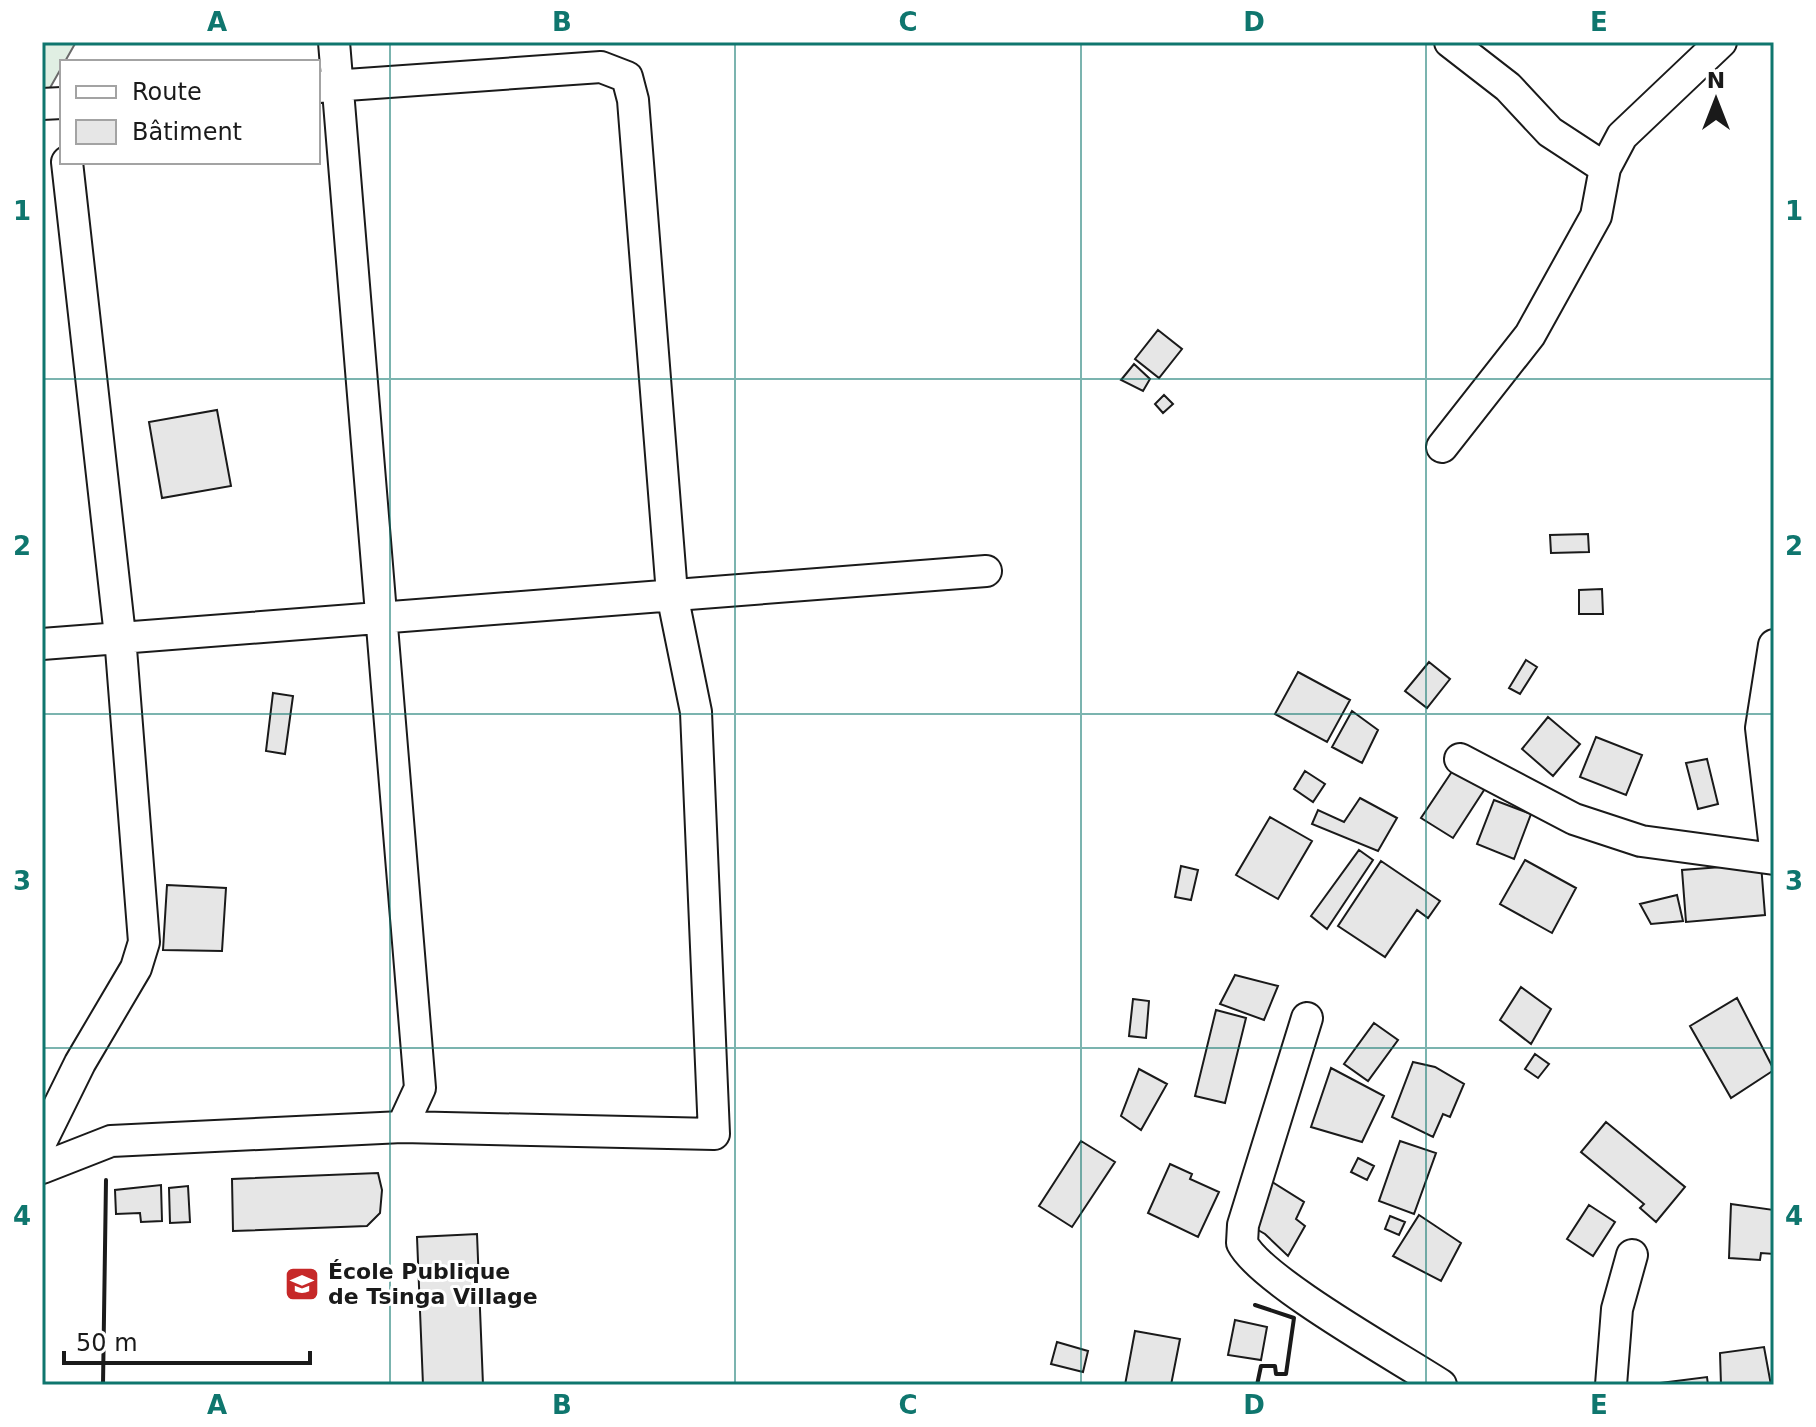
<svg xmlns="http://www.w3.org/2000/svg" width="1816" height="1427" font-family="'DejaVu Sans',sans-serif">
<rect width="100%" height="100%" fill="#fff"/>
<path fill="#e0efe3" stroke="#6a6a6a" stroke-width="2" d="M42 42H76L42 102Z"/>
<path fill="#e6e6e6" stroke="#1a1a1a" stroke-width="2" d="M1158 330 1182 349 1159 378 1135 359Z
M1134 364 1150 379 1143 391 1121 380Z
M1164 395 1173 404 1163 413 1155 404Z
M217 410 231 486 162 498 149 422Z
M1588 534 1589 552 1551 553 1550 535Z
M1602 589 1603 614H1579V590Z
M1526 660 1537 667 1520 694 1509 688Z
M1429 662 1450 679 1427 708 1405 691Z
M1298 672 1350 700 1327 742 1275 714Z
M273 693 293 696 285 754 266 751Z
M1352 711 1378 730 1362 763 1332 747Z
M1548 717 1580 744 1553 776 1522 749Z
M1596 737 1642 755 1626 795 1580 777Z
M1707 759 1718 804 1698 809 1686 763Z
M1457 764 1488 784 1453 838 1421 818Z
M1305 771 1325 784 1313 802 1294 789Z
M1360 798 1397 818 1378 851 1312 824 1318 810 1344 822Z
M1494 800 1531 814 1514 859 1477 844Z
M1270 817 1312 841 1278 899 1236 875Z
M1359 850 1373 860 1327 929 1311 916Z
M1525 860 1576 888 1552 933 1500 904Z
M1381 861 1440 901 1428 918 1417 910 1385 957 1338 926Z
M1761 864 1765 915 1686 922 1682 870Z
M1181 866 1198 870 1191 900 1175 897Z
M167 885 226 888 222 951 163 950Z
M1677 895 1683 921 1651 924 1640 904Z
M1235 975 1278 986 1264 1020 1220 1004Z
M1521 987 1551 1009 1531 1044 1500 1020Z
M1737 998 1774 1070 1731 1098 1690 1026Z
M1133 999 1149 1001 1146 1038 1129 1036Z
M1216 1010 1246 1018 1225 1103 1195 1096Z
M1374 1023 1398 1040 1368 1081 1344 1064Z
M1535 1054 1549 1064 1538 1078 1525 1069Z
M1413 1062 1435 1067 1464 1084 1450 1117 1443 1114 1433 1137 1392 1117Z
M1331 1068 1384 1096 1362 1142 1311 1127Z
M1139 1069 1167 1084 1141 1130 1121 1116Z
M1606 1122 1685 1187 1656 1222 1640 1208 1644 1204 1581 1152Z
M1081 1141 1115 1162 1072 1227 1039 1206Z
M1400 1141 1436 1153 1414 1214 1379 1201Z
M1358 1158 1374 1166 1367 1180 1351 1172Z
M1170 1164 1192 1174 1190 1179 1219 1192 1198 1237 1148 1213Z
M378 1173 382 1190 380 1213 367 1226 233 1231 232 1179Z
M1269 1180 1304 1202 1296 1219 1305 1226 1288 1256 1265 1234 1244 1222Z
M161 1185 162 1221 141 1222 140 1213 116 1214 115 1190Z
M188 1186 190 1222 170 1223 169 1188Z
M1731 1204 1774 1210V1254L1761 1253 1760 1260 1729 1258Z
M1589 1205 1615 1222 1593 1256 1567 1239Z
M1419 1215 1461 1243 1441 1281 1393 1256Z
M1390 1216 1405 1222 1399 1235 1385 1229Z
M477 1234 483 1385H423L417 1237Z
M1235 1320 1267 1327 1261 1360 1228 1355Z
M1135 1331 1180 1339 1171 1385H1125Z
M1057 1342 1088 1351 1083 1372 1051 1364Z
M1764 1347 1771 1385H1721L1720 1353Z
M1707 1377 1708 1385H1661V1383Z"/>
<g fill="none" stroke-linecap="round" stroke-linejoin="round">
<g stroke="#1a1a1a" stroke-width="34">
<path id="street" d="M1450 42 1508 87 1550 132 1605 168
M318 87 601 67 627 77 633 100 672 594 696 712 714 1134 402 1127
M42 104 62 103
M1442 447 1530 335 1596 216 1605 168 1622 136 1721 42
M42 644 986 571
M1774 645 1761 728 1774 840
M1460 759 1574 819 1641 841 1774 859
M1307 1018 1243 1225 1242 1243C1261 1281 1400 1358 1441 1385
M42 1140 80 1063 136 968 144 942 120 636 67 162
M42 1168 111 1141 402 1127 420 1088 334 42
M1611 1385 1617 1309 1632 1255"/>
</g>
<use href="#street" stroke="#fff" stroke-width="30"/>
<path stroke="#1a1a1a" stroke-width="4" d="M1255 1305 1294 1318 1286 1374H1276L1275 1366H1261L1257 1385
M103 1385 106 1180"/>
</g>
<path fill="none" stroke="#0f766e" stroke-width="2" stroke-opacity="0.55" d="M390 42V1385M735 42V1385M1081 42V1385M1426 42V1385M42 379H1774M42 714H1774M42 1048H1774"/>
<defs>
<g id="school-square" transform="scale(1.8)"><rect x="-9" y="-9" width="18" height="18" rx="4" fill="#c62828" stroke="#fff"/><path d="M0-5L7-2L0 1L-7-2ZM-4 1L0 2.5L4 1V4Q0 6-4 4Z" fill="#fff"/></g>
</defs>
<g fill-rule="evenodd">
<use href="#school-square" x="302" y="1284"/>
</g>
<g text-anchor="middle" stroke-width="6" stroke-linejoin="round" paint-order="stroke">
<g font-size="22" font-weight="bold" fill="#1a1a1a" stroke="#fff" text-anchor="start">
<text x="328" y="1279">École Publique<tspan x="328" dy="25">de Tsinga Village</tspan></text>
</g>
</g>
<rect width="1816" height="1427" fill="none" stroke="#ffffff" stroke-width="88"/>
<rect x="60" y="60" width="260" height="104" fill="#ffffff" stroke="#a3a3a3" stroke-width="2"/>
<rect x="76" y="86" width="40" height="12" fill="#ffffff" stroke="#a3a3a3" stroke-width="2"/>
<text x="132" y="100" font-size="24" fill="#1a1a1a">Route</text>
<rect x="76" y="120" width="40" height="24" fill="#e6e6e6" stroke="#a3a3a3" stroke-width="2"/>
<text x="132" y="140" font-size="24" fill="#1a1a1a">Bâtiment</text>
<g transform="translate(1716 100)" stroke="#ffffff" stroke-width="6" paint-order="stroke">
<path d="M0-6L14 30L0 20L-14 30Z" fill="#1a1a1a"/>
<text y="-12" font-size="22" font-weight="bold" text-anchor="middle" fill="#1a1a1a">N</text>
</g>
<path d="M64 1351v12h246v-12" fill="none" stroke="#1a1a1a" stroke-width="4"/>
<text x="76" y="1351" font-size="24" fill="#1a1a1a" stroke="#ffffff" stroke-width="6" paint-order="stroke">50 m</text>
<rect x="44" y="44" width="1728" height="1339" fill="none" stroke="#0f766e" stroke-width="3"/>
<g font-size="26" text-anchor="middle" font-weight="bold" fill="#0f766e">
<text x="217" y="31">A</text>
<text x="562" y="31">B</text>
<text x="908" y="31">C</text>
<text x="1254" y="31">D</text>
<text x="1599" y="31">E</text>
<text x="22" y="220">1</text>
<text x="1794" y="220">1</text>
<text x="22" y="555">2</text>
<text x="1794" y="555">2</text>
<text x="22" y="890">3</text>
<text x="1794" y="890">3</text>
<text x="22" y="1225">4</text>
<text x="1794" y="1225">4</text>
<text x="217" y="1414">A</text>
<text x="562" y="1414">B</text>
<text x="908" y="1414">C</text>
<text x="1254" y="1414">D</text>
<text x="1599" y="1414">E</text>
</g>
</svg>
